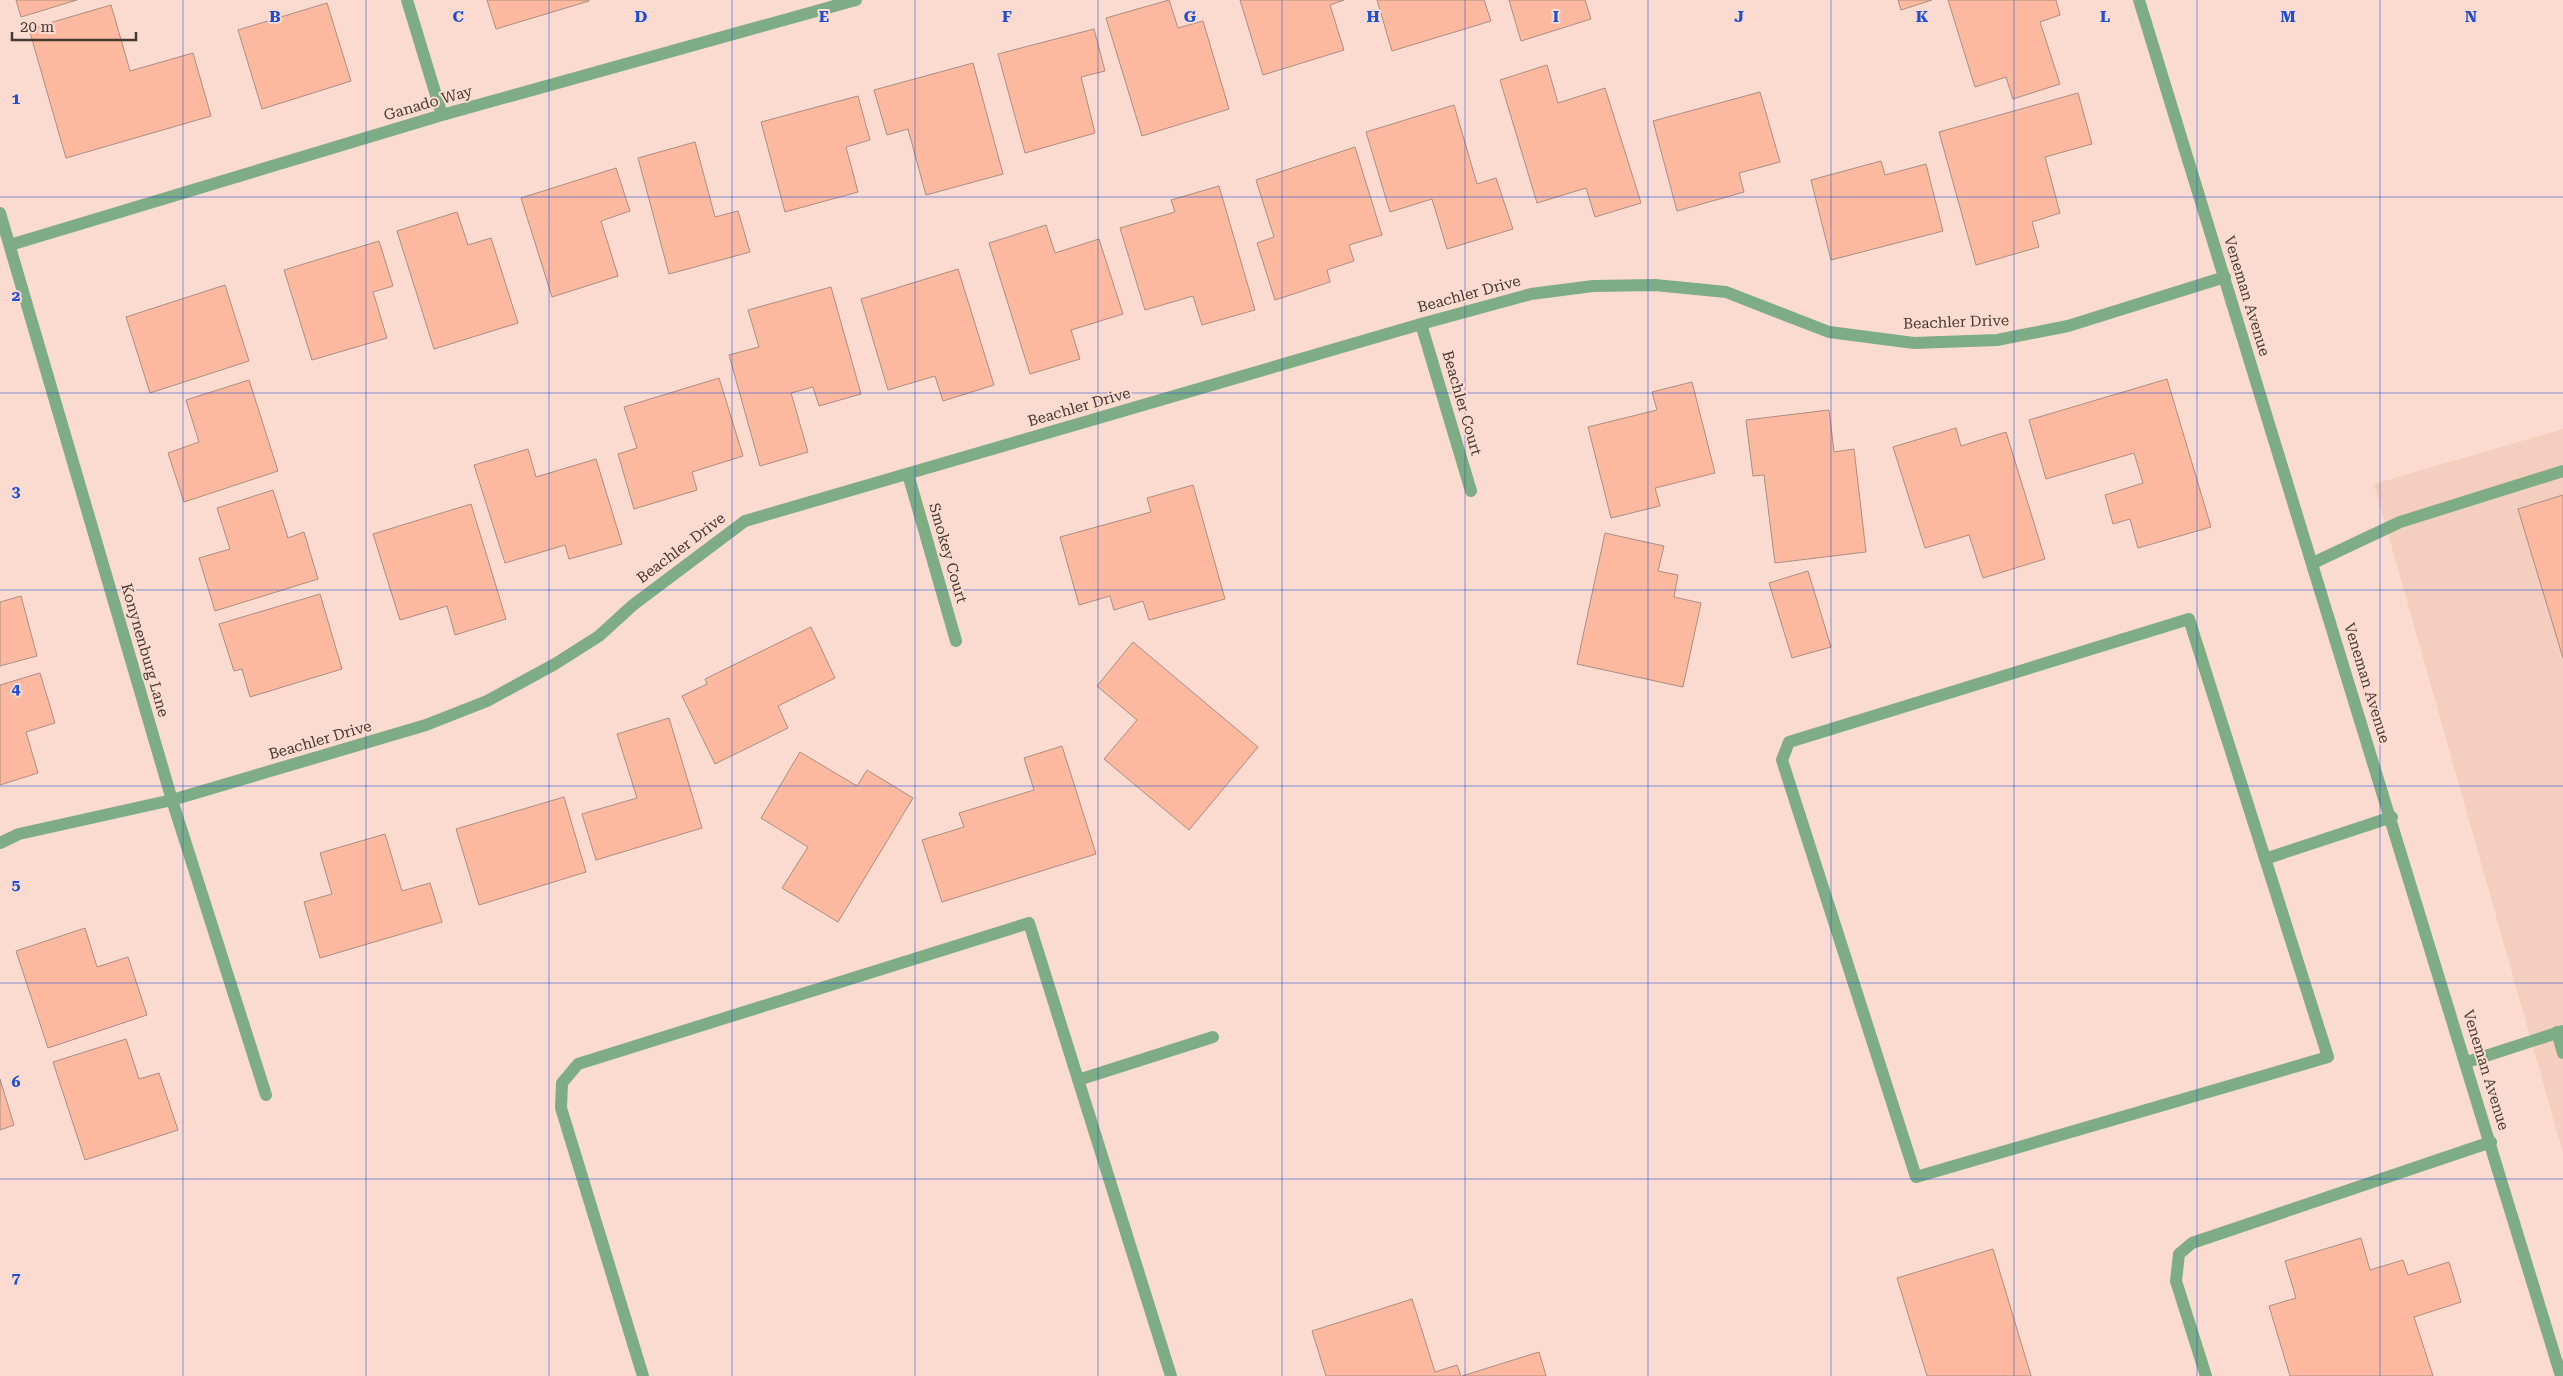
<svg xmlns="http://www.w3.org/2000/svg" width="2563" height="1376" font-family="'Roboto Serif',serif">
<rect width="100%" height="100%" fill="#fbdbcf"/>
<path fill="#f4cebf" d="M2563 429V1153L2374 484Z"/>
<path fill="#fdb99f" stroke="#aa8d82" d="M16 0H77L21 17Z
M487 0H589V1L496 29Z
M1169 0 1178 28 1203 21 1229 109 1142 136 1106 18Z
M1240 0H1344L1330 5 1344 50 1263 75Z
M1377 0H1484L1491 21 1392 51Z
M1509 0H1585L1591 19 1521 41Z
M1898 0H1932L1901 10Z
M1948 0H2056L2060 15 2040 22 2060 84 2013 99 2006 77 1975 87Z
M327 3 351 81 262 109 238 30Z
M111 5 130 71 193 53 211 116 66 158 29 29Z
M1094 29 1105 71 1081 77 1095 133 1025 153 998 54Z
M973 63 1003 174 926 195 908 129 887 135 874 90Z
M1547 65 1558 103 1605 88 1641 203 1595 217 1586 188 1537 203 1500 80Z
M1760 92 1780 162 1739 173 1744 192 1677 211 1653 121Z
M2078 93 2092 144 2045 157 2060 213 2032 222 2039 247 1976 265 1939 132Z
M858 96 870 140 846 147 858 192 785 212 761 122Z
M1454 105 1477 184 1496 178 1513 229 1447 249 1432 199 1390 212 1366 132Z
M695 142 715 217 738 211 750 252 669 274 638 158Z
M1355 147 1382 235 1349 245 1354 261 1327 270 1330 282 1275 300 1257 243 1274 237 1256 180Z
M1881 161 1885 175 1926 164 1943 231 1831 260 1811 180Z
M616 168 630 211 601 221 618 276 552 297 521 198Z
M1219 186 1255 310 1202 325 1193 296 1145 310 1120 228 1175 212 1171 200Z
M457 212 468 245 491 238 518 323 434 349 397 231Z
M1046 225 1055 253 1099 239 1123 314 1071 330 1080 359 1030 374 989 243Z
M379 241 393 286 373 292 387 338 312 360 284 270Z
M958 269 994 385 943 401 935 376 888 390 861 299Z
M225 285 249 361 150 393 126 317Z
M831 287 861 394 819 406 813 387 791 393 808 452 760 466 729 355 759 347 748 310Z
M719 378 743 456 692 472 697 490 634 509 618 454 637 448 624 407Z
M2167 379 2211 527 2138 548 2130 519 2113 524 2105 495 2143 483 2134 453 2046 479 2029 420Z
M249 380 278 471 184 502 168 453 199 442 186 400Z
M1692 382 1715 473 1655 488 1660 506 1611 518 1588 427 1657 410 1652 392Z
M1829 410 1834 452 1854 449 1866 552 1775 563 1764 475 1753 476 1746 420Z
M1956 428 1961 446 2006 432 2045 559 1983 578 1969 535 1925 548 1893 447Z
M528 449 536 477 596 459 622 544 569 559 565 545 505 563 474 465Z
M1193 485 1225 599 1149 620 1143 601 1114 610 1110 596 1079 605 1060 537 1151 512 1147 498Z
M273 490 288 538 304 532 318 579 215 611 199 558 230 549 217 508Z
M2563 495V658L2518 509Z
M471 504 506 619 455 635 447 606 400 620 373 534Z
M1605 533 1664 546 1658 571 1678 575 1674 597 1701 603 1683 687 1577 664Z
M1808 571 1831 647 1792 658 1769 583Z
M320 594 342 669 250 697 242 669 234 671 219 624Z
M21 596 37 656 0 666V602Z
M811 627 835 678 778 706 788 728 715 764 682 696 707 684 705 679Z
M1133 642 1258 747 1189 830 1104 759 1137 720 1097 686Z
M40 673 55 723 26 732 38 773 0 785V685Z
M669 718 702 828 596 860 582 814 637 798 617 734Z
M1062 746 1096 854 942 902 922 840 964 827 959 813 1034 790 1024 758Z
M800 752 857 786 867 770 913 798 838 922 782 888 808 847 761 818Z
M564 797 586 872 479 905 456 829Z
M385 834 402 891 430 883 442 922 320 958 304 902 332 894 320 853Z
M85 928 97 967 128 957 147 1015 48 1048 16 951Z
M126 1039 139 1079 159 1073 178 1130 85 1160 53 1062Z
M0 1079 14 1125 0 1130Z
M2361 1238 2370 1270 2403 1260 2408 1275 2449 1262 2461 1302 2414 1317 2433 1376H2290L2269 1306 2296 1298 2285 1261Z
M1993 1249 2031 1376H1927L1897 1278Z
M1412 1299 1435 1372 1457 1365 1461 1376H1326L1312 1331Z
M1539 1352 1546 1376H1462Z"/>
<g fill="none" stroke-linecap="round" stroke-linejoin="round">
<path stroke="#7dac85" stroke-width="12" d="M2313 563 2400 522 2563 471
M2189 619 2328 1057 1916 1177 1782 760 1789 742Z
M2265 859 2392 817
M2557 1032 2563 1053
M2467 1062 2563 1031
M1078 1080 1213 1037
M643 1376 561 1108 562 1083 578 1064 1029 923 1171 1376
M2206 1376 2176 1281 2179 1254 2192 1243 2491 1142"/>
<path stroke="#7dac85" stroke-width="12" d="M407 0 442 115
M2139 0 2561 1376
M0 213 172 800 266 1095
M10 245 442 115 856 0
M1421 324 1471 491
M908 474 956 641
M0 843 19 834 172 800 426 725 487 701 555 664 599 636 633 605 745 521 1421 324 1531 294 1593 286 1655 285 1726 292 1829 332 1914 343 1997 340 2068 326 2225 277"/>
</g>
<path fill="none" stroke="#1d4ed8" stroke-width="1" stroke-opacity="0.55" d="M183 0V1376M366 0V1376M549 0V1376M732 0V1376M915 0V1376M1098 0V1376M1282 0V1376M1465 0V1376M1648 0V1376M1831 0V1376M2014 0V1376M2197 0V1376M2380 0V1376M0 197H2563M0 393H2563M0 590H2563M0 786H2563M0 983H2563M0 1179H2563"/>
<g text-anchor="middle" stroke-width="4" stroke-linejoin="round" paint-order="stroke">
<g font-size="15" fill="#463934" stroke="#fbdbcf">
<text transform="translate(428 103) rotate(-16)" y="5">Ganado Way</text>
<text transform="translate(1469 294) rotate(-15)" y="5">Beachler Drive</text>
<text transform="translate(2247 296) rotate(73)" y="5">Veneman Avenue</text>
<text transform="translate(1956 322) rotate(-2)" y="5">Beachler Drive</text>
<text transform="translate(1462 403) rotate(74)" y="5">Beachler Court</text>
<text transform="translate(1079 407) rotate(-16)" y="5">Beachler Drive</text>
<text transform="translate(681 548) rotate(-37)" y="5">Beachler Drive</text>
<text transform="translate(948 553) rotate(74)" y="5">Smokey Court</text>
<text transform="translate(145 650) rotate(74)" y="5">Konynenburg Lane</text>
<text transform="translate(2367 683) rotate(73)" y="5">Veneman Avenue</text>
<text transform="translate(320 740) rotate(-16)" y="5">Beachler Drive</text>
<text transform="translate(2486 1070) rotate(73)" y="5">Veneman Avenue</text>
</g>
</g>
<g font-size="16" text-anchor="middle" font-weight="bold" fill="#1d4ed8" stroke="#fbdbcf" stroke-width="4" stroke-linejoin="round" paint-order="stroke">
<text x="275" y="22">B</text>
<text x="458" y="22">C</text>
<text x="641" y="22">D</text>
<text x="824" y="22">E</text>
<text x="1007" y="22">F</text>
<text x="1190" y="22">G</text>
<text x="1373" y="22">H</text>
<text x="1556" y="22">I</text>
<text x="1739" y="22">J</text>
<text x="1922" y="22">K</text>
<text x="2105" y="22">L</text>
<text x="2288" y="22">M</text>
<text x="2471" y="22">N</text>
<text x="16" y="104">1</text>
<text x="16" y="301">2</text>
<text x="16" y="497">3</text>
<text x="16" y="694">4</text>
<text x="16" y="890">5</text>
<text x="16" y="1087">6</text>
<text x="16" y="1283">7</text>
</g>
<path d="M12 32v8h124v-8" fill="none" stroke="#463934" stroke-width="2.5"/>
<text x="20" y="32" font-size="15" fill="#463934" stroke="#fbdbcf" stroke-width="4" paint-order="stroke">20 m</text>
</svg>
